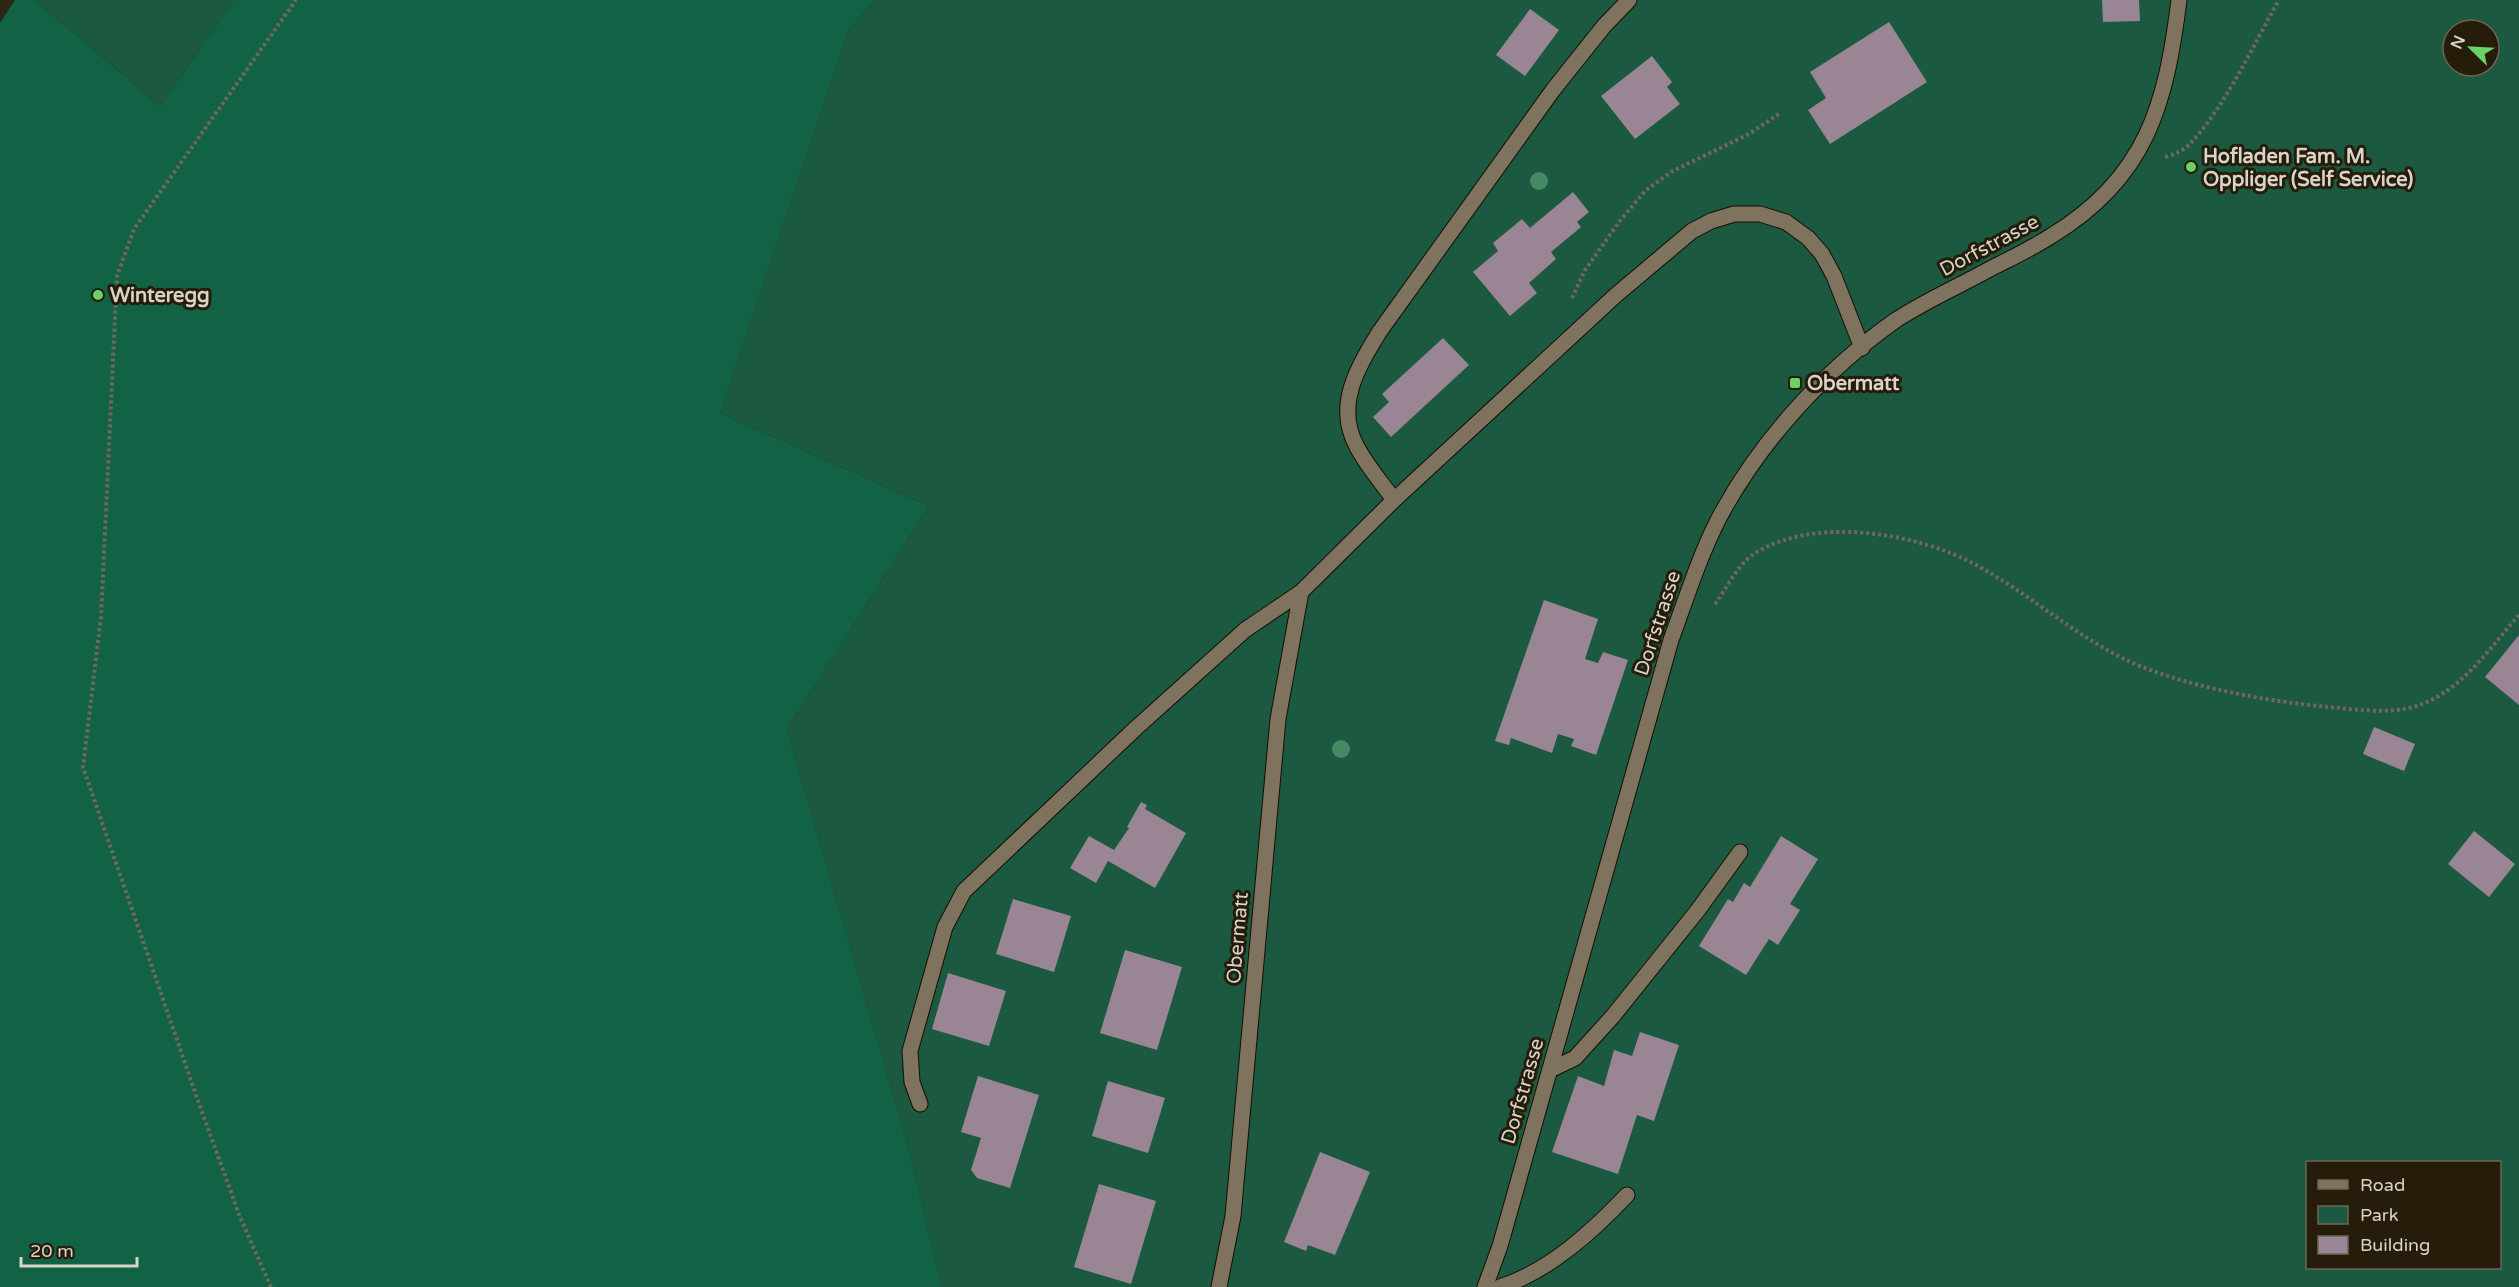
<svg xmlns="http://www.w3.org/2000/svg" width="2519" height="1287" font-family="'Varela Round',sans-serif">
<rect width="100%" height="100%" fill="#2f2514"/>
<path fill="#1b5940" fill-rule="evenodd" d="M35 0H234L160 106Z
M875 0H2519V1287H942L908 1146 787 729 929 506 720 413 848 31ZM2453 30H2489V66H2453ZM2308 1162H2500V1268H2308Z"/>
<path fill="#126345" d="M15 0H35L160 106 234 0H875L848 31 720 413 929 506 787 729 908 1146 942 1287H0V23Z"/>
<path fill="#998594" d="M2102 0H2139L2140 21 2103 22Z
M1530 9 1559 30 1525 76 1496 55Z
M1889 22 1927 82 1830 144 1808 110 1826 98 1810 72Z
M1652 56 1672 82 1667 87 1680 104 1635 139 1601 96Z
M1573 192 1589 212 1577 222 1581 227 1551 252 1556 259 1529 283 1537 293 1510 316 1473 272 1498 251 1493 243 1522 219 1530 228Z
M1443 338 1469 365 1391 437 1373 417 1389 402 1382 394Z
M1544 600 1598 619 1585 659 1598 663 1603 652 1628 660 1596 755 1571 746 1574 739 1558 734 1552 753 1511 738 1509 745 1495 741Z
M2519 635V705L2485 677Z
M2374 727 2415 744 2404 771 2363 754Z
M1141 802 1147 805 1145 809 1186 833 1155 888 1108 861 1096 883 1070 868 1089 836 1114 850 1129 828 1127 827Z
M2474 831 2515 864 2489 897 2448 864Z
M1781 836 1818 859 1790 904 1800 910 1778 945 1769 939 1746 975 1699 946 1728 899 1733 902 1744 883 1750 887Z
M1013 899 1071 916 1054 972 996 954Z
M1125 950 1182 967 1157 1050 1100 1033Z
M948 973 1006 991 989 1046 932 1029Z
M1640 1032 1679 1045 1654 1121 1637 1115 1618 1174 1552 1152 1578 1076 1604 1086 1614 1050 1632 1056Z
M978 1076 1039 1095 1010 1188 977 1178 971 1170 981 1138 961 1132Z
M1108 1081 1165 1098 1148 1153 1092 1136Z
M1320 1152 1370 1172 1335 1255 1308 1245 1306 1251 1284 1242Z
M1099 1184 1156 1201 1131 1284 1074 1267Z"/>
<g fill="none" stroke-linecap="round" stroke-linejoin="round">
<g stroke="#170e01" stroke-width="17">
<path id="lane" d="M1550 1070 1575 1058 1613 1016 1698 910 1740 852
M1500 1287C1549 1271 1592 1232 1627 1195"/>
</g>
<g stroke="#170e01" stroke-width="17">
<path id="street" d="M1394 500C1382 483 1367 466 1357 447 1334 405 1358 367 1380 331L1553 90 1604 26 1629 0
M920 1104 912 1082 910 1051 945 927 964 891 1136 728 1245 630 1301 592
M1219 1287 1233 1216 1278 719 1301 592 1394 500 1616 295 1692 231 1711 221 1734 214H1760L1786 222 1808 238 1822 254 1834 276 1862 348"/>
</g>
<g stroke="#170e01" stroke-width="17">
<path id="secondary" d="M1485 1287 1500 1246 1671 640C1686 599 1699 557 1719 518 1760 441 1825 370 1896 320 1925 301 1957 287 1988 270 2009 259 2031 249 2051 236 2147 178 2166 104 2179 0"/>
</g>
<path stroke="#71685a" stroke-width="4" stroke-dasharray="3 3" stroke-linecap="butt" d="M2165 157C2175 154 2183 151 2190 144 2227 104 2252 47 2279 0
M1572 298 1585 270 1619 222 1645 191 1671 172 1749 134 1780 113
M1715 604C1727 588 1737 565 1754 554 1814 515 1919 533 1978 566 2029 594 2072 633 2124 659 2181 686 2265 701 2328 707 2364 710 2402 717 2435 698 2469 680 2494 643 2519 615
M271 1287 240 1217 197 1098 83 767 101 617 117 276 134 229 296 0"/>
<use href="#lane" stroke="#7f735f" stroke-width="15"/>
<use href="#street" stroke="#7f735f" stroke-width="15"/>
<use href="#secondary" stroke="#7f735f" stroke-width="15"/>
</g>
<g fill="#448963">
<circle cx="1539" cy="181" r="9"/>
<circle cx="1341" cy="749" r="9"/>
</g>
<g fill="#6ad363" stroke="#251c0a" stroke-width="2">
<circle cx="2191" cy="167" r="6"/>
<circle cx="98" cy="295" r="6"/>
<rect x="1789" y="377" width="12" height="12" rx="3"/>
</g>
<g text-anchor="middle" stroke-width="6" stroke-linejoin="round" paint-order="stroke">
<g font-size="20" font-weight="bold" fill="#d9d3c8" stroke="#251c0a" text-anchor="start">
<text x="2203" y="163">Hofladen Fam. M.<tspan x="2203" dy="23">Oppliger (Self Service)</tspan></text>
<text x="110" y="302">Winteregg</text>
<text x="1807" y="390">Obermatt</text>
</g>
<g font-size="20" fill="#d9d3c8" stroke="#251c0a">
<text transform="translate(1989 245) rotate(-28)" y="7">Dorfstrasse</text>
<text transform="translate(1657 623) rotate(-72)" y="7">Dorfstrasse</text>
<text transform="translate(1237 938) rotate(-85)" y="7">Obermatt</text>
<text transform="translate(1522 1091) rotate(-74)" y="7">Dorfstrasse</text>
</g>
</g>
<rect x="2306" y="1161" width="195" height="108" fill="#251c0a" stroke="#6d6556" stroke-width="1.5"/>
<rect x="2318" y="1180" width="30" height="9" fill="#7f735f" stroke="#6d6556" stroke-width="1.5"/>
<text x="2360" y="1191" font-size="18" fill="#d9d3c8">Road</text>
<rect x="2318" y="1206" width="30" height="18" fill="#1b5940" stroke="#6d6556" stroke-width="1.5"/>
<text x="2360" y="1221" font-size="18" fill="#d9d3c8">Park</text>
<rect x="2318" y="1236" width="30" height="18" fill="#998594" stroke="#6d6556" stroke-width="1.5"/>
<text x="2360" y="1251" font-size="18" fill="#d9d3c8">Building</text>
<g transform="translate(2471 48) rotate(294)"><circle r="28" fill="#251c0a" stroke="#6d6556" stroke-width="1.5"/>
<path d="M0-4.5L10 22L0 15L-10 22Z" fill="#6ad363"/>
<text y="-9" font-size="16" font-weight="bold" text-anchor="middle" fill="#d9d3c8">N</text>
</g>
<path d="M21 1257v9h116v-9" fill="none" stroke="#d9d3c8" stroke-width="3"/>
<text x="30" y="1257" font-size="18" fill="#d9d3c8" stroke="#251c0a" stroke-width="4.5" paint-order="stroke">20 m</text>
</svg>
